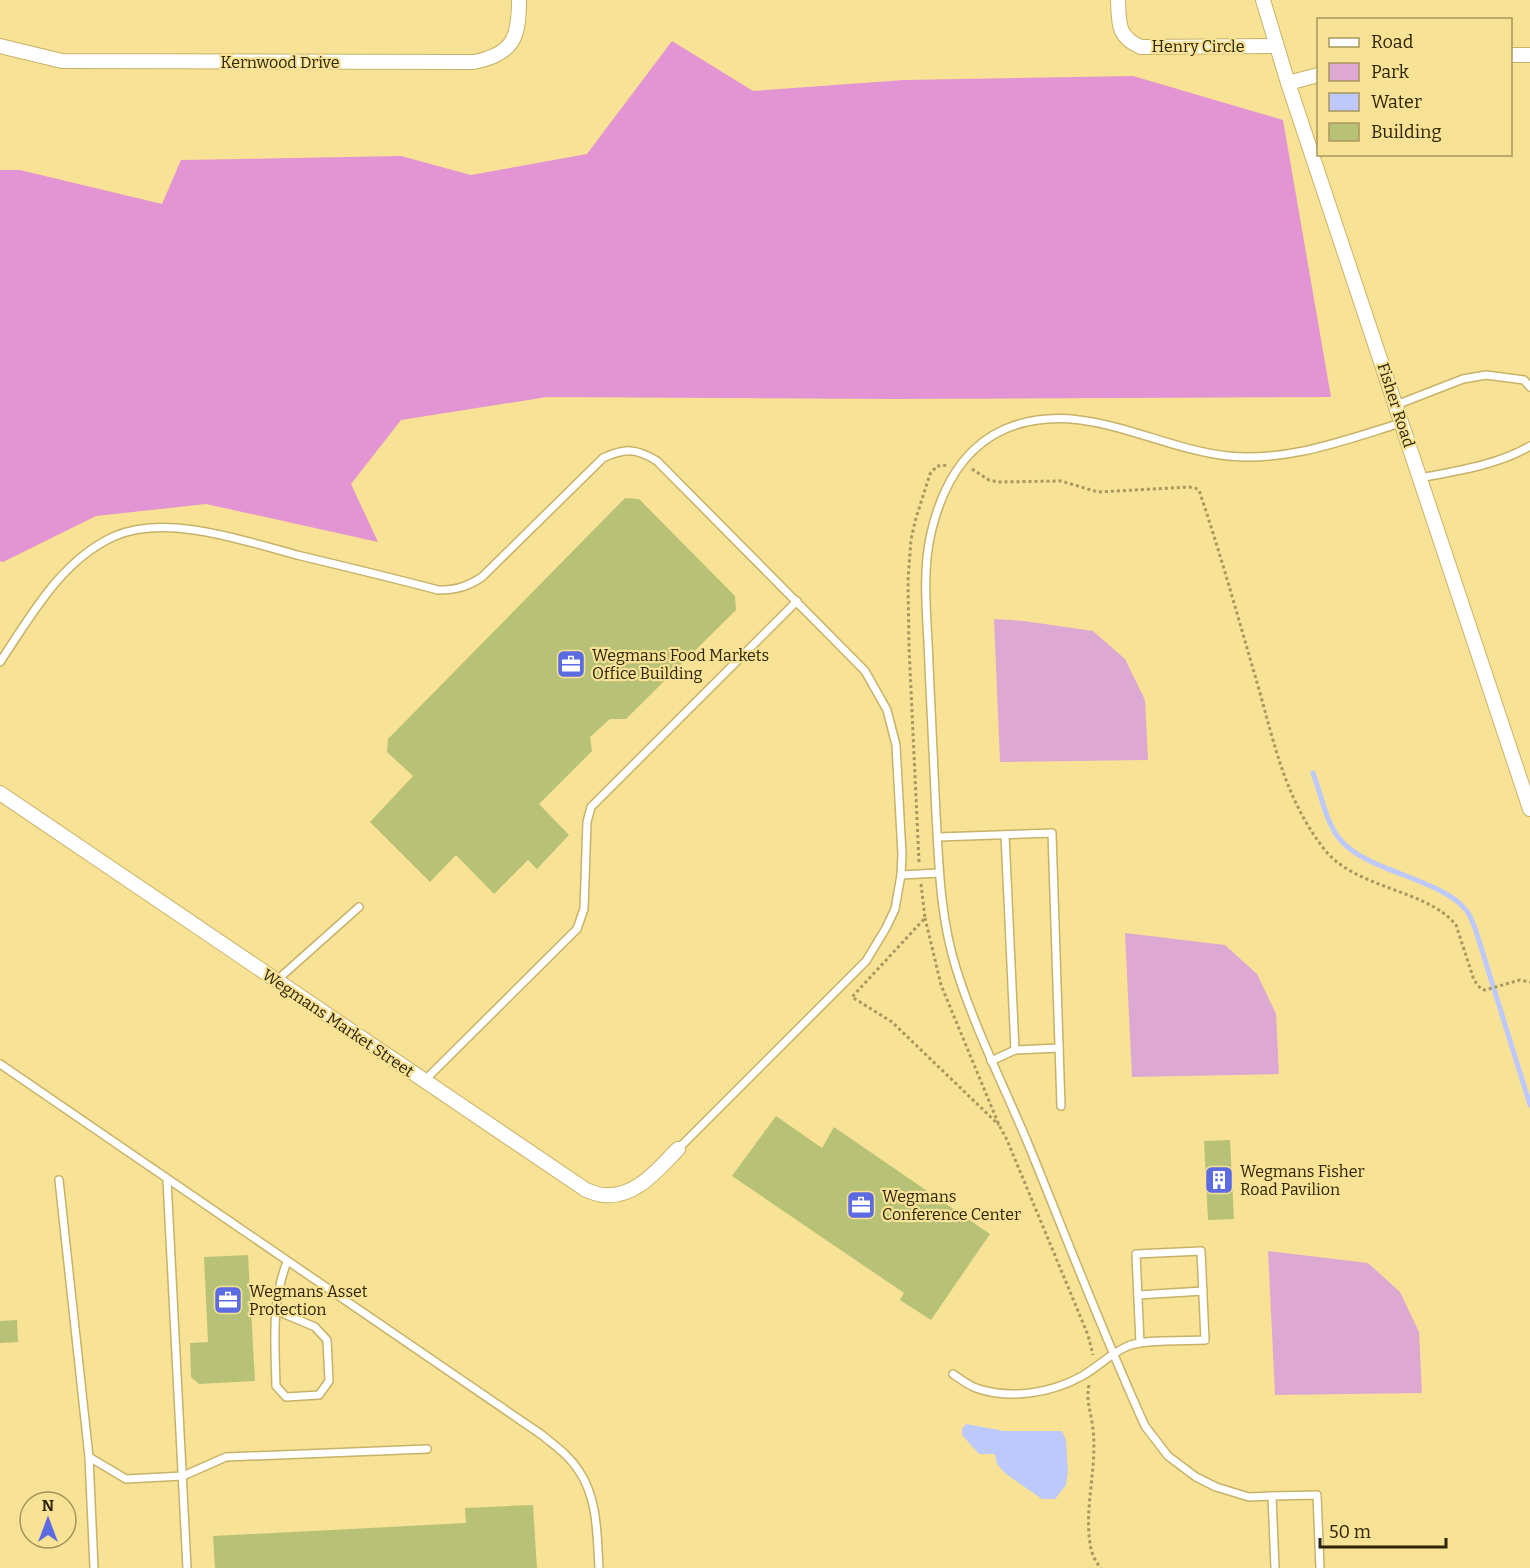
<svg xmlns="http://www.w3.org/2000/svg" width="1530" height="1568" font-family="Bitter,serif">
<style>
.green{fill:#dda9d2}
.forest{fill:#e295d2}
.water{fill:#bdc9fc}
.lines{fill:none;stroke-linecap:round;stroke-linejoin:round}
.stream{stroke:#bdc9fc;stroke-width:5}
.building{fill:#b8c277}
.lane-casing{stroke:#c7b267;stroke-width:10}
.street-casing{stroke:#c7b267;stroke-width:16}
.path{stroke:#a8985d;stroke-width:3;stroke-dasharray:3 3;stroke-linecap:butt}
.lane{stroke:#fff;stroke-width:7}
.street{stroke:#fff;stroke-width:14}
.labels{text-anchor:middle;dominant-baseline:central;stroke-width:4.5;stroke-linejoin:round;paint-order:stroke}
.street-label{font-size:16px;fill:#2c2404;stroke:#f8e296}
.poi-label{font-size:16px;fill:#2c2404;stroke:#f8e296;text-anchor:start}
</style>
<rect width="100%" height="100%" fill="#f8e296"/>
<g class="green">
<path d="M994 619 1024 621 1093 631 1125 659 1145 700 1148 760 1000 762Z"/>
<path d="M1125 933 1225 945 1257 974 1276 1014 1279 1074 1132 1077Z"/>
<path d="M1268 1251 1368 1263 1400 1292 1419 1332 1422 1393 1275 1395Z"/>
</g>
<path class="forest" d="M672 41 753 91 904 80 1133 76 1283 120 1331 397 892 399 547 397 401 420 351 484 378 542 206 504 96 516 3 562 0 561V170H20L162 204 181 160 401 156 471 175 587 154Z"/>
<path class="water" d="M966 1424 1004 1431H1062L1066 1440 1068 1472 1066 1485 1055 1499H1042L1006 1474 997 1464 995 1454H979L962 1435V1429Z"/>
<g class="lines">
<path class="stream" d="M1313 773C1321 794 1325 819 1338 837 1364 872 1439 877 1466 910 1471 916 1473 924 1476 931L1530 1105"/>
</g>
<g class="building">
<path d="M625 498 639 499 735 596 736 610 626 719H610L590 737 592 751 539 804 569 835 537 869 528 860 494 894 456 855 430 882 370 822 413 776 387 752 388 739Z"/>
<path d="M776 1116 822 1148 834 1127 990 1234 931 1320 900 1300 904 1293 732 1176Z"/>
<path d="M1230 1140 1234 1219 1208 1220 1204 1141Z"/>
<path d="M248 1255 255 1381 199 1384 191 1377 190 1343 208 1342 204 1257Z"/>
<path d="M17 1320 18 1342 0 1343V1321Z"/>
<path d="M533 1505 537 1568H215L213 1536 466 1523 465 1508Z"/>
</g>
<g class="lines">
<g class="lane-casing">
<g id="lane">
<path d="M1396 405 1463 379 1486 375 1524 380 1530 387"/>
<path d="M1420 478C1456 471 1498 465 1530 446"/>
<path d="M0 662C31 616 61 560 115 536 168 513 247 542 301 556 347 567 393 578 438 590 456 590 467 587 482 577L603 458C625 448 636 448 657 461L865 671 887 710 896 745 902 854 901 875 895 909 886 928 866 961 678 1149"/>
<path d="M1005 835 1015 1050 1059 1048"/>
<path d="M938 837 1052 833 1061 1106"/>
<path d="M901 875 939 873"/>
<path d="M276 981 359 907"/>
<path d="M991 1061 1015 1050"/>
<path d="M0 1064 542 1435C555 1446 570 1456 579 1471 598 1499 597 1536 599 1568"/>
<path d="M424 1081 577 929 584 909 587 822 591 807 797 601"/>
<path d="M59 1180 89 1457 126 1479 183 1476 226 1457 427 1449"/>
<path d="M167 1180 187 1568"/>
<path d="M1138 1295 1203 1291"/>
<path d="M275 1310 315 1327 327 1340 329 1381 319 1395 286 1397 276 1386C275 1344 271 1302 287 1262"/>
<path d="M953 1374C960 1379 968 1385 976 1388 1010 1400 1052 1393 1082 1376 1098 1367 1111 1353 1128 1346 1143 1339 1187 1341 1205 1340L1201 1251 1136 1254 1140 1343"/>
<path d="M89 1457 94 1568"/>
<path d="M1272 1496 1249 1497 1216 1487 1196 1477 1168 1456 1145 1426C1103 1334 1067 1239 1029 1146 1004 1086 975 1029 956 968 940 917 939 866 936 814 934 765 931 716 929 666 928 623 921 576 931 533 941 490 962 448 1005 429 1081 397 1153 448 1228 456 1288 462 1345 440 1401 423"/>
<path d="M1275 1568 1272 1496 1317 1495 1320 1568"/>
</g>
</g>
<g class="street-casing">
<g id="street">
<path d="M1118 0C1119 23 1117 37 1141 47L1276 46"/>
<path d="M1263 0 1288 83 1530 809"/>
<path d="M0 46 62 61 474 62C514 54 519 37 519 0"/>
<path d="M1510 55H1530"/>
<path d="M1288 83 1318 75"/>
<path d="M0 793 586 1190C592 1192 598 1195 604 1195 636 1198 658 1169 678 1149"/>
</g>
</g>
<g class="path">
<path d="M972 469 989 480 998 482 1061 481 1098 492 1189 487 1195 488 1199 490C1221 555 1239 621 1258 686 1275 746 1285 798 1324 849 1355 889 1427 889 1456 925L1474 980 1481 989 1485 990 1520 980 1530 982"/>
<path d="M919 862 909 647 908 581 911 539 916 518 930 474 937 466 948 465"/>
<path d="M921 884 925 918 852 997 892 1022 999 1125"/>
<path d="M925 918 941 985 999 1125 1007 1140 1088 1335 1093 1355"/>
<path d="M1089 1385C1086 1399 1090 1409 1092 1422 1099 1464 1084 1503 1090 1543 1091 1553 1095 1561 1101 1568"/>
</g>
<use href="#lane" class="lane"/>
<use href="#street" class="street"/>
</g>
<defs>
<g id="office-square" transform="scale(1.5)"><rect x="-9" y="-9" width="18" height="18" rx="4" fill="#5d6be2" stroke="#f8e296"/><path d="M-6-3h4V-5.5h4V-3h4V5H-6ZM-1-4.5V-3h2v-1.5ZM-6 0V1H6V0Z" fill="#fff"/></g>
<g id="building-square" transform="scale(1.5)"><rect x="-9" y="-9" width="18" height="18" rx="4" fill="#5d6be2" stroke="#f8e296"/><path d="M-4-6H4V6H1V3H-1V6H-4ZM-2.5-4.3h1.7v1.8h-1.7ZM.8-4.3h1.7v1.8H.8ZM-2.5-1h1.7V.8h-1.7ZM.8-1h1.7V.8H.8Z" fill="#fff"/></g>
</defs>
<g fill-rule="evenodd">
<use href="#office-square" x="571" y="664"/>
<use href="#building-square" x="1219" y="1180"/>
<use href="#office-square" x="861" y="1205"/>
<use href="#office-square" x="228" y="1300"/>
</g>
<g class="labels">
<g class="street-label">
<text x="1198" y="46">Henry Circle</text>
<text x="280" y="62">Kernwood Drive</text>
<text transform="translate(1396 405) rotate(72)">Fisher Road</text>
<text transform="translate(338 1023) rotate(34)">Wegmans Market Street</text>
</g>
<g class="poi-label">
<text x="592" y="655">Wegmans Food Markets<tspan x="592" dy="18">Office Building</tspan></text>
<text x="1240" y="1171">Wegmans Fisher<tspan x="1240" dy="18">Road Pavilion</tspan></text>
<text x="882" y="1196">Wegmans<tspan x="882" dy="18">Conference Center</tspan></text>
<text x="249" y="1291">Wegmans Asset<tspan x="249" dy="18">Protection</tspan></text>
</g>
</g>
<rect x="1317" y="18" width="195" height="138" fill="#f8e296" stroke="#a6965c" stroke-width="1.5"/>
<rect x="1329" y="38" width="30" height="9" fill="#ffffff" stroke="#a6965c" stroke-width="1.5"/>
<text x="1371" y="48" font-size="18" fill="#2c2404">Road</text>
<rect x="1329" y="63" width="30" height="18" fill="#dda9d2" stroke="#a6965c" stroke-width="1.5"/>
<text x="1371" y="78" font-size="18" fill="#2c2404">Park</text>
<rect x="1329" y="93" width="30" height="18" fill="#bdc9fc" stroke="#a6965c" stroke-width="1.5"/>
<text x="1371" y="108" font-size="18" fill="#2c2404">Water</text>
<rect x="1329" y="123" width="30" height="18" fill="#b8c277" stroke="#a6965c" stroke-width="1.5"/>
<text x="1371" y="138" font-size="18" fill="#2c2404">Building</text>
<g transform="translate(48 1520)"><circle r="28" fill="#f8e296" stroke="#a6965c" stroke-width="1.5"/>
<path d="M0-4.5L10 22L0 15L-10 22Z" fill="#5d6be2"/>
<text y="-9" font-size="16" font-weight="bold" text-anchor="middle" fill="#2c2404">N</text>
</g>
<path d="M1320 1538v9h126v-9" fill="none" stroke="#2c2404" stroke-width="3"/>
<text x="1329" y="1538" font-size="18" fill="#2c2404" stroke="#f8e296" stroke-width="4.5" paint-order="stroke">50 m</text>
</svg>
